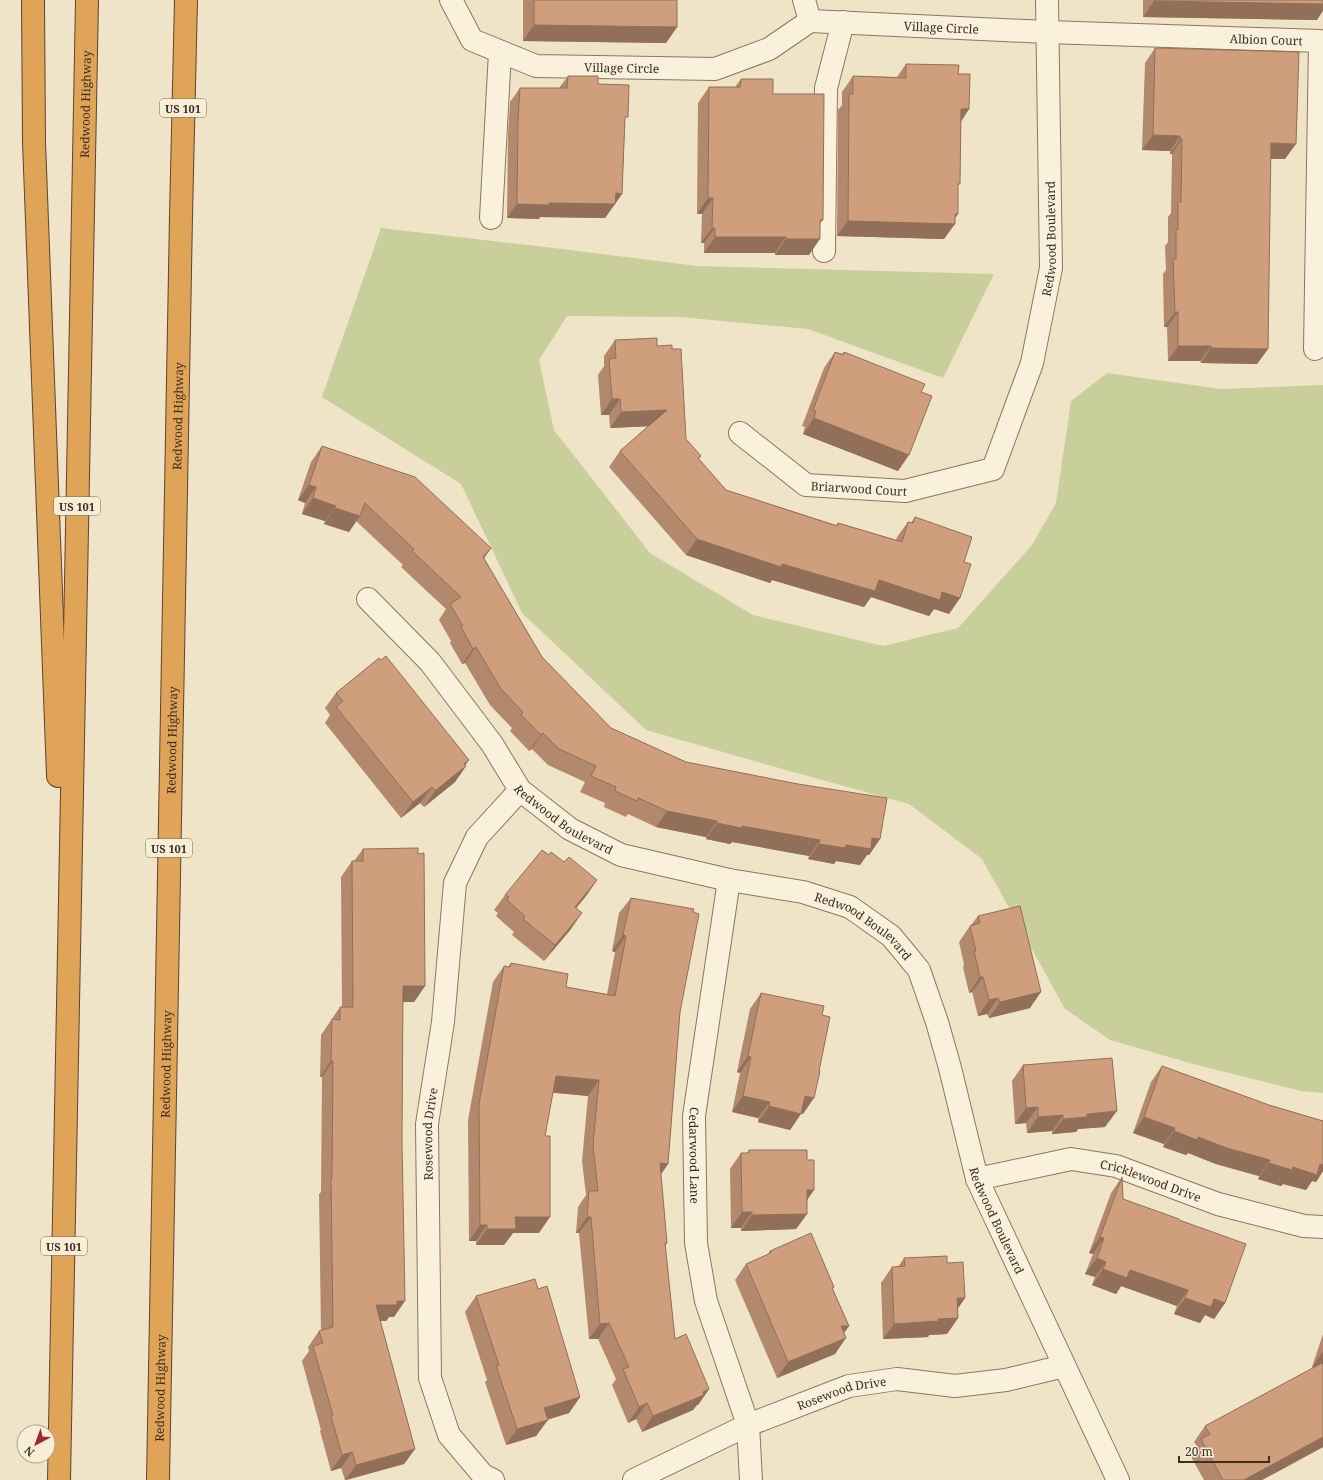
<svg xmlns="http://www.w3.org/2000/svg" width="1323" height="1480" font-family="'Noto Serif',serif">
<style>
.green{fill:#c9cf9b}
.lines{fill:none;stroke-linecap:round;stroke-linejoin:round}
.minor-casing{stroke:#8d765c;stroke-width:24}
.highway-casing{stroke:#5b4430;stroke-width:24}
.minor{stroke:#faf1dc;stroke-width:22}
.highway{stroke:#e0a458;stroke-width:22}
.wall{fill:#b2896c}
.shaded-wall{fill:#916f58}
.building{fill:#cf9f7d;stroke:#916f58}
.labels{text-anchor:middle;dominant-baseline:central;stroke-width:4;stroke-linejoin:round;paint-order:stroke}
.shield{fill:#f7eed8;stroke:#756857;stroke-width:1}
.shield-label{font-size:11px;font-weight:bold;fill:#3d2e20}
.street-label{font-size:12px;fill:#3d2e20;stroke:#f7eed8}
</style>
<rect width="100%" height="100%" fill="#f0e4c8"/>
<path class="green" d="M381 228 554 248 697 266 994 274 943 378 808 329 680 317 567 316 539 360 554 430 650 553 753 615 883 646 958 628 1032 545 1056 503 1071 401 1107 373 1221 389 1323 385V1093L1301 1091 1193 1064 1110 1040 1065 1009 982 859 909 804 786 770 646 730 522 613 461 484 322 397Z"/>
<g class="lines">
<g class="minor-casing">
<g id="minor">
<path id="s1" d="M451 0 472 40 536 66 715 69 769 49 810 21 1047 32 1320 41 1315 349"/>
<path d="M804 0 810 21"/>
<path d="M491 218 500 52"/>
<path d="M824 251 826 88 843 22"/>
<path id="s2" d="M740 433 806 485 905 491 993 469 1032 363 1051 268 1047 0"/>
<path id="s3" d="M368 599 430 662 492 744 520 790 570 829 621 855 729 880 803 892 850 907 891 936 906 954 919 970 937 1022 950 1068 977 1179 1118 1480"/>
<path id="s4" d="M729 880 694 1116 696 1243 706 1301 748 1425 751 1480"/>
<path id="s5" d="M977 1179 1071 1159 1116 1166 1218 1204 1304 1226 1323 1227"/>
<path id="s6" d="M493 1480 483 1475 449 1435 430 1378 427 1124 443 1022 455 883 477 837 520 790"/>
<path id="s7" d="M634 1480 748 1425 849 1386 897 1379 955 1386 1006 1380 1064 1366"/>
</g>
</g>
<g class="highway-casing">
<g id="highway">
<path d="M33 0 34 142 58 776"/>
<path id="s8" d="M59 1480 87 0"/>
<path id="s9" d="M158 1480 181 216 186 0"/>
</g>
</g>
<use href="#minor" class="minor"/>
<use href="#highway" class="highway"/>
</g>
<g class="wall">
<path d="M523 0H677V27L666 43 523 41Z"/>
<path d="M1143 0H1323L1317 20 1143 17Z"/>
<path d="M1155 48 1285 159H1270L1268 349 1257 364 1201 363 1200 361H1168L1167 327H1164L1163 274 1166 270 1165 246 1168 242V217L1171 213 1172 154H1170V151L1142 150 1145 63Z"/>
<path d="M906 64 958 74 969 109 961 122 958 186 955 218 944 239 837 236 838 110 842 105V92L853 76 897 77Z"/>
<path d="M568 76 598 84 625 121 622 194 605 218 540 217 539 219 507 218 508 134 510 102 520 88H559Z"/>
<path d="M741 79 773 94 823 220 820 224 809 255H775V253H704V243H701L702 214H697L698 103 709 87H735Z"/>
<path d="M615 340 657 346 686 439 701 456 699 459 726 490 836 525 838 523 896 540 897 537 908 522 911 523 915 517 964 562 960 598 949 614 934 609 929 616 871 597 864 607 772 580 770 583 686 555 609 467 620 451 648 426 610 428 609 415H601L598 375 604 366V356Z"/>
<path d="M835 352 842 354 844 352 921 392 898 471 803 434 805 427 802 426 824 368Z"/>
<path d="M322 446 491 548 484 558 542 657 611 728 686 762 880 839 869 855H867L860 865 836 861 834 864 808 859 809 856 732 842 730 844 706 839V837L656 827 628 814 626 817 604 807 605 803 580 792 585 782 548 765 532 749 529 751 510 731 512 728 490 705 465 663 462 664 450 643 451 641 439 620 446 609 401 567 403 565 356 521 349 532 324 524 325 521 302 514 305 503 298 500 311 462Z"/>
<path d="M336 693 469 760 465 765 466 766 455 782 424 807 420 803 401 818 325 723 330 715 325 708Z"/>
<path d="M363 849 425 986 414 1002H403L394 1317H389L386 1321H380L415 1449 404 1464 347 1480H345L341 1468 331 1471 320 1431 321 1430 302 1361 309 1351 308 1347 319 1331H321L319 1194 321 1192 322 1077H320L321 1035 340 1007H342L341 877 352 861H354Z"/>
<path d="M549 855 597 880 586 896 576 908 571 929 544 961 512 935 514 932 496 916 498 913 494 910 505 895Z"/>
<path d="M631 898 693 912 680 1012 668 1164 661 1174 667 1243 665 1246 675 1339 709 1389 698 1405H697L693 1410 642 1432 636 1419 628 1423 612 1385 616 1379 598 1339H589L579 1233H576L578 1207 586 1195 582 1161 588 1096 553 1092 545 1136 539 1233H513L504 1245H476V1241H469L468 1120 493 982 504 966 508 967 511 963 566 987 607 994 615 952 612 951 619 913Z"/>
<path d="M978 916 1030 1008 989 1018 987 1014 978 1016 972 992 969 993 963 967 964 964 959 942 970 926 971 925Z"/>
<path d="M761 993 803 1114 801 1113 790 1130 758 1122V1118L732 1112 740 1073 737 1072 750 1009Z"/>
<path d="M1023 1065 1105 1127 1078 1129 1076 1132 1052 1134V1131L1027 1133 1026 1123 1015 1124 1012 1081Z"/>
<path d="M1162 1066 1269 1105 1323 1121V1171L1316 1182 1312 1181 1306 1190 1283 1184 1281 1186 1258 1179 1259 1176 1216 1164 1188 1153 1186 1155 1163 1147 1164 1144 1133 1133 1151 1082Z"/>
<path d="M749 1150 807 1201V1214L796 1229 741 1231V1228H731L730 1169 741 1153H747Z"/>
<path d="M1122 1177 1123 1199 1179 1220 1225 1303 1214 1319 1205 1315 1200 1323 1174 1314 1177 1306 1121 1286 1116 1294 1092 1285 1095 1277 1085 1274 1093 1254 1089 1253 1111 1193Z"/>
<path d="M770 1251 834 1287 833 1289 849 1326 844 1333 835 1354 777 1378 735 1280 746 1264 767 1255Z"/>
<path d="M904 1258 947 1263 965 1298 958 1308V1318L947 1334 929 1335 928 1337 883 1339 881 1283 892 1267H898Z"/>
<path d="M538 1289 580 1397 569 1413 547 1420 536 1436 506 1445 485 1382 487 1380 465 1312 476 1296Z"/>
<path d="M1323 1334V1447L1262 1480H1204L1190 1455 1197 1446 1194 1442 1205 1426 1313 1368 1312 1367Z"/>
</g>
<g class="shaded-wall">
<path d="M1154 1 1323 4V11L1317 20 1143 17Z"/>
<path d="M534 25 677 27 666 43 523 41Z"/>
<path d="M961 109H969L958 125Z"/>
<path d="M1153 135 1180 136 1170 151 1142 150Z"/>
<path d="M1180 139H1182L1172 154H1170Z"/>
<path d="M1271 143 1296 144 1285 159 1260 158Z"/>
<path d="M616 193 622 194 605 218 540 217 539 219 507 218 517 204 549 203Z"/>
<path d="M708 198H713L702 214H697Z"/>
<path d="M958 214 951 224H955L944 239 837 236 848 221Z"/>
<path d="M712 228H715L704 243H701Z"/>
<path d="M715 237H786L775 253H704Z"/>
<path d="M786 239H820L809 255H775Z"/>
<path d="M1175 312H1178L1167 327H1164Z"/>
<path d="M1178 346H1211L1200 361H1168Z"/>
<path d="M1211 348 1268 349 1257 364 1201 363Z"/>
<path d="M612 399H620L609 415H601Z"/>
<path d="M667 410 656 426 610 428 621 412Z"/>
<path d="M814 418 909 455 898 471 803 434Z"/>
<path d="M309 485 316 487 305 503 298 500Z"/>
<path d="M313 498 336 506 325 521 302 514Z"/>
<path d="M335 508 360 516 349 532 324 524Z"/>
<path d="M697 539 879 580 942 592 960 598 949 614 934 609 929 616 871 597 864 607 772 580 770 583 686 555Z"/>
<path d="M491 548 480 564 483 557Z"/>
<path d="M476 647 465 663 462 664 473 649Z"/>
<path d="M543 733 532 749 529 751 541 735Z"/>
<path d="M469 760 462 770 466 766 455 782 424 807 435 791Z"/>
<path d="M432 787 420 803 401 818 413 802Z"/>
<path d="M667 811 717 821 706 837 656 827Z"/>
<path d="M717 823 742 826 820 840 809 856 732 842 730 844 706 839Z"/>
<path d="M872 838 880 839 869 855H867L860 865 836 861 834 864 808 859 819 844 846 845Z"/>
<path d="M597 880 586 896 564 923 575 907Z"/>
<path d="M582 913 571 929 544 961 555 945Z"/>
<path d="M623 935 626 936 615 952 612 951Z"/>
<path d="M980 977H983L972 992 969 993Z"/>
<path d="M403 986H425L414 1002H392Z"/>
<path d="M1041 992 1030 1008 989 1018 1000 1002Z"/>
<path d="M998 998 987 1014 978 1016 989 1000Z"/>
<path d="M748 1056 751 1057 740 1073 737 1072Z"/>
<path d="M331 1061H333L322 1077H320Z"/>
<path d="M556 1076 599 1080 588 1096 544 1092Z"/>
<path d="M743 1096 770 1102 758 1118 732 1112Z"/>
<path d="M805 1096 814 1098 803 1114 793 1112Z"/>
<path d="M769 1106 801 1114 790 1130 758 1122Z"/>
<path d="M1038 1107 1026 1123 1015 1124 1026 1108Z"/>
<path d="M1117 1111 1105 1127 1078 1129 1076 1132 1052 1134 1063 1119 1087 1114Z"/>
<path d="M1063 1115 1052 1131 1027 1133 1038 1117Z"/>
<path d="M1144 1117 1175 1128 1164 1144 1133 1133Z"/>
<path d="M1174 1131 1198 1137 1270 1160 1259 1176 1216 1164 1188 1153 1186 1155 1163 1147Z"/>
<path d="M660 1163 668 1164 657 1180Z"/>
<path d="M1269 1163 1293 1167 1320 1164 1323 1165V1171L1316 1182 1312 1181 1306 1190 1283 1184 1281 1186 1258 1179Z"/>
<path d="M807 1190H814L803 1206Z"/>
<path d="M742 1212H752L741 1228H731Z"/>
<path d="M807 1214 796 1229 741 1231 752 1215Z"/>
<path d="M515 1217H550L539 1233H513L504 1245H476L487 1229Z"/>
<path d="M587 1217H591L579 1233H576Z"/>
<path d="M480 1225H487L476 1241H469Z"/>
<path d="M1100 1237 1104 1238 1093 1254 1089 1253Z"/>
<path d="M1097 1258 1106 1262 1095 1277 1085 1274Z"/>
<path d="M1103 1269 1130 1270 1188 1290 1177 1306 1121 1286 1116 1294 1092 1285Z"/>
<path d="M957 1298H965L954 1314Z"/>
<path d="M1185 1298 1214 1299 1225 1303 1214 1319 1205 1315 1200 1323 1174 1314Z"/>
<path d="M397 1301H405L394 1317H389L386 1321H365L376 1305Z"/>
<path d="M958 1318 947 1334 929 1335 928 1337 883 1339 894 1324 938 1319Z"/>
<path d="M609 1323 598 1339H589L600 1324Z"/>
<path d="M841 1326H849L838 1341 846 1338 835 1354 777 1378 788 1362Z"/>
<path d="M1323 1351V1371L1312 1367Z"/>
<path d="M709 1389 698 1405H697L693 1410 642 1432 653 1416Z"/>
<path d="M580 1397 569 1413 533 1424 544 1408Z"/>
<path d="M647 1403 636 1419 628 1423 639 1407Z"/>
<path d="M548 1420 536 1436 506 1445 517 1429Z"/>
<path d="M1323 1437V1447L1262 1480H1244Z"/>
<path d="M415 1449 404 1464 345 1480 356 1465Z"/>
<path d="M352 1452 341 1468 331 1471 342 1455Z"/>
</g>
<g class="building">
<path d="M534 0H677V27L534 25Z"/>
<path d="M1154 0H1323V4L1154 1Z"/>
<path d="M1155 48 1299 52 1296 144 1271 143 1268 349 1211 348V346H1178V312H1175L1173 259H1176V230H1178V202H1181L1182 139H1180V136L1153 135Z"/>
<path d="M906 64 959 65 958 74H970L969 109H961L960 184H958V214H955V224L848 221 849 94H853V76L906 78Z"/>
<path d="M568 76H598V84L629 85 628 117H625L622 194 616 193 615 204 549 203V205L517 204 518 120 520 88H567Z"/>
<path d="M741 79H773V94H824L823 220H820V239H786V237H715V228H712L713 198H708L709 87H740Z"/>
<path d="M657 338V346L672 345V349H681L686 439 701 456 698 458 726 490 837 526 838 523 902 542 908 522 913 523 915 517 972 537 964 562 971 564 960 598 942 592 940 600 879 580 875 591 782 564 781 567 697 539 620 451 667 410 621 412 620 399H612L609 359 616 358 615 340Z"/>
<path d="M835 352 843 355 844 352 925 384 921 392 932 396 909 455 814 418 816 411 813 410Z"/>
<path d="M322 446 415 477 491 548 483 557 542 657 611 728 686 762 798 784 887 798 880 839 872 838 871 849 846 845 845 848 819 844 820 840 742 826 741 828 717 823V821L667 811 638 798 637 801 615 791 616 787 591 776 596 766 559 749 543 733 541 735 521 715 523 712 501 689 476 647 473 649 461 627 463 626 450 604 461 597 412 551 414 549 365 503 360 516 335 508 336 506 313 498 316 487 309 485Z"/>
<path d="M386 656 469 760 464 764 466 766 435 791 432 787 413 802 336 707 343 701 336 693 379 658 381 660Z"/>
<path d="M418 848V854L424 853 425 986H403L402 1142 405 1301H397V1305H376L415 1449 356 1465 352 1452 342 1455 331 1416 333 1415 313 1346 323 1343 319 1331 333 1327 331 1178H332L333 1061H331L332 1019 340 1020V1007H353L352 861H363V849Z"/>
<path d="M542 850 549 855 551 852 564 862 569 857 597 880 575 907 582 913 555 945 523 919 525 916 507 900 509 897 505 895Z"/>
<path d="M631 898 694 909 693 912 699 914 680 1012 668 1164 660 1163 667 1243H665L675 1339 686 1334 709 1389 703 1392 704 1395 653 1416 647 1403 639 1407 623 1369 629 1367 609 1323 600 1324 591 1217H587L589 1191H598L593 1145 599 1080 556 1076 545 1136H550V1217H515L516 1229H487V1225H480L479 1104 504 966 510 967 511 963 568 974 566 987 615 996 626 936 623 935Z"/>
<path d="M1020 906 1041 992 1000 1002 998 998 989 1000 983 977H980L974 951H976L970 926 980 923 978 916Z"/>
<path d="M761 993 824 1006 822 1015 830 1017 819 1071H820L814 1098 805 1096 801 1114 769 1106 770 1102 743 1096 751 1057 748 1056Z"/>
<path d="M1112 1058 1117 1111 1087 1114V1117L1063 1119V1115L1038 1117V1107L1026 1108 1023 1065Z"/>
<path d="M1162 1066 1269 1105 1323 1121V1165L1320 1164 1317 1175 1293 1167 1292 1170 1269 1163 1270 1160 1227 1148 1198 1137 1197 1140 1174 1131 1175 1128 1144 1117Z"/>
<path d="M749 1150H807V1160H814V1190H807V1214L752 1215V1212H742L741 1153H749Z"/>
<path d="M1122 1177 1123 1199 1179 1219V1220L1246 1244 1225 1303 1214 1299 1211 1307 1185 1298 1188 1290 1130 1270 1127 1278 1103 1269 1106 1262 1097 1258 1104 1238 1100 1237Z"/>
<path d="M811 1233 834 1287 832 1288 849 1326H841L846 1338 788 1362 746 1264 771 1253 770 1251Z"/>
<path d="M947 1256V1263L963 1262 965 1298H957L958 1318 938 1319 939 1321 894 1324 892 1267 905 1266 904 1258Z"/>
<path d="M535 1279 538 1289 547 1286 580 1397 544 1408 548 1420 517 1429 496 1366 499 1365 476 1296Z"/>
<path d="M1322 1363 1323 1365V1437L1244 1480H1223L1201 1439 1210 1434 1205 1426Z"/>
</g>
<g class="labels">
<g class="shield">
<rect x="160" y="99" width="46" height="18" rx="3"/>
<rect x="54" y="497" width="46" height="18" rx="3"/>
<rect x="146" y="839" width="46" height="18" rx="3"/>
<rect x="41" y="1237" width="46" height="18" rx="3"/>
</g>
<g class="shield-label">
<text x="183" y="108">US 101</text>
<text x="77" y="506">US 101</text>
<text x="169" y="848">US 101</text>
<text x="64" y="1246">US 101</text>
</g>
<g class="street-label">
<text stroke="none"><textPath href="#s1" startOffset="532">Village Circle</textPath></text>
<text stroke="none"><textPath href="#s1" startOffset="857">Albion Court</textPath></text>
<text stroke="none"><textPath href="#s1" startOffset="200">Village Circle</textPath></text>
<text stroke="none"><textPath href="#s8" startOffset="1376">Redwood Highway</textPath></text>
<text stroke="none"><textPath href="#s2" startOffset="513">Redwood Boulevard</textPath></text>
<text stroke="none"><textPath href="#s9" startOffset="1064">Redwood Highway</textPath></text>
<text stroke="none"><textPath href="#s2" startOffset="137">Briarwood Court</textPath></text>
<text stroke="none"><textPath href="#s9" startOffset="740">Redwood Highway</textPath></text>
<text stroke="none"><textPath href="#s3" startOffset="298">Redwood Boulevard</textPath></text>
<text stroke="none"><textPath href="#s3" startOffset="622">Redwood Boulevard</textPath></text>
<text stroke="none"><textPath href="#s9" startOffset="416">Redwood Highway</textPath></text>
<text stroke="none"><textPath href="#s6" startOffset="368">Rosewood Drive</textPath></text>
<text stroke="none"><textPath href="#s4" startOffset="278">Cedarwood Lane</textPath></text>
<text stroke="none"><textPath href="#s5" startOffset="179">Cricklewood Drive</textPath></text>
<text stroke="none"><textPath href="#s3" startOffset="958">Redwood Boulevard</textPath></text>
<text stroke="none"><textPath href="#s9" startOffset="92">Redwood Highway</textPath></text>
<text stroke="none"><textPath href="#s7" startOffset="226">Rosewood Drive</textPath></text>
</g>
</g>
<g transform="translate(36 1444) rotate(221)"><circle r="19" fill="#f7eed8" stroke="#ada18e"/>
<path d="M0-3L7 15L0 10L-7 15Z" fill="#9e2a2b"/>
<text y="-6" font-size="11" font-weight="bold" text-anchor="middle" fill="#3d2e20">N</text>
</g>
<path d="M1179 1456v6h90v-6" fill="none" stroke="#3d2e20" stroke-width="2"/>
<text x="1185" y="1456" font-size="12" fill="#3d2e20" stroke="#f7eed8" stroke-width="3" paint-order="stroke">20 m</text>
</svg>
